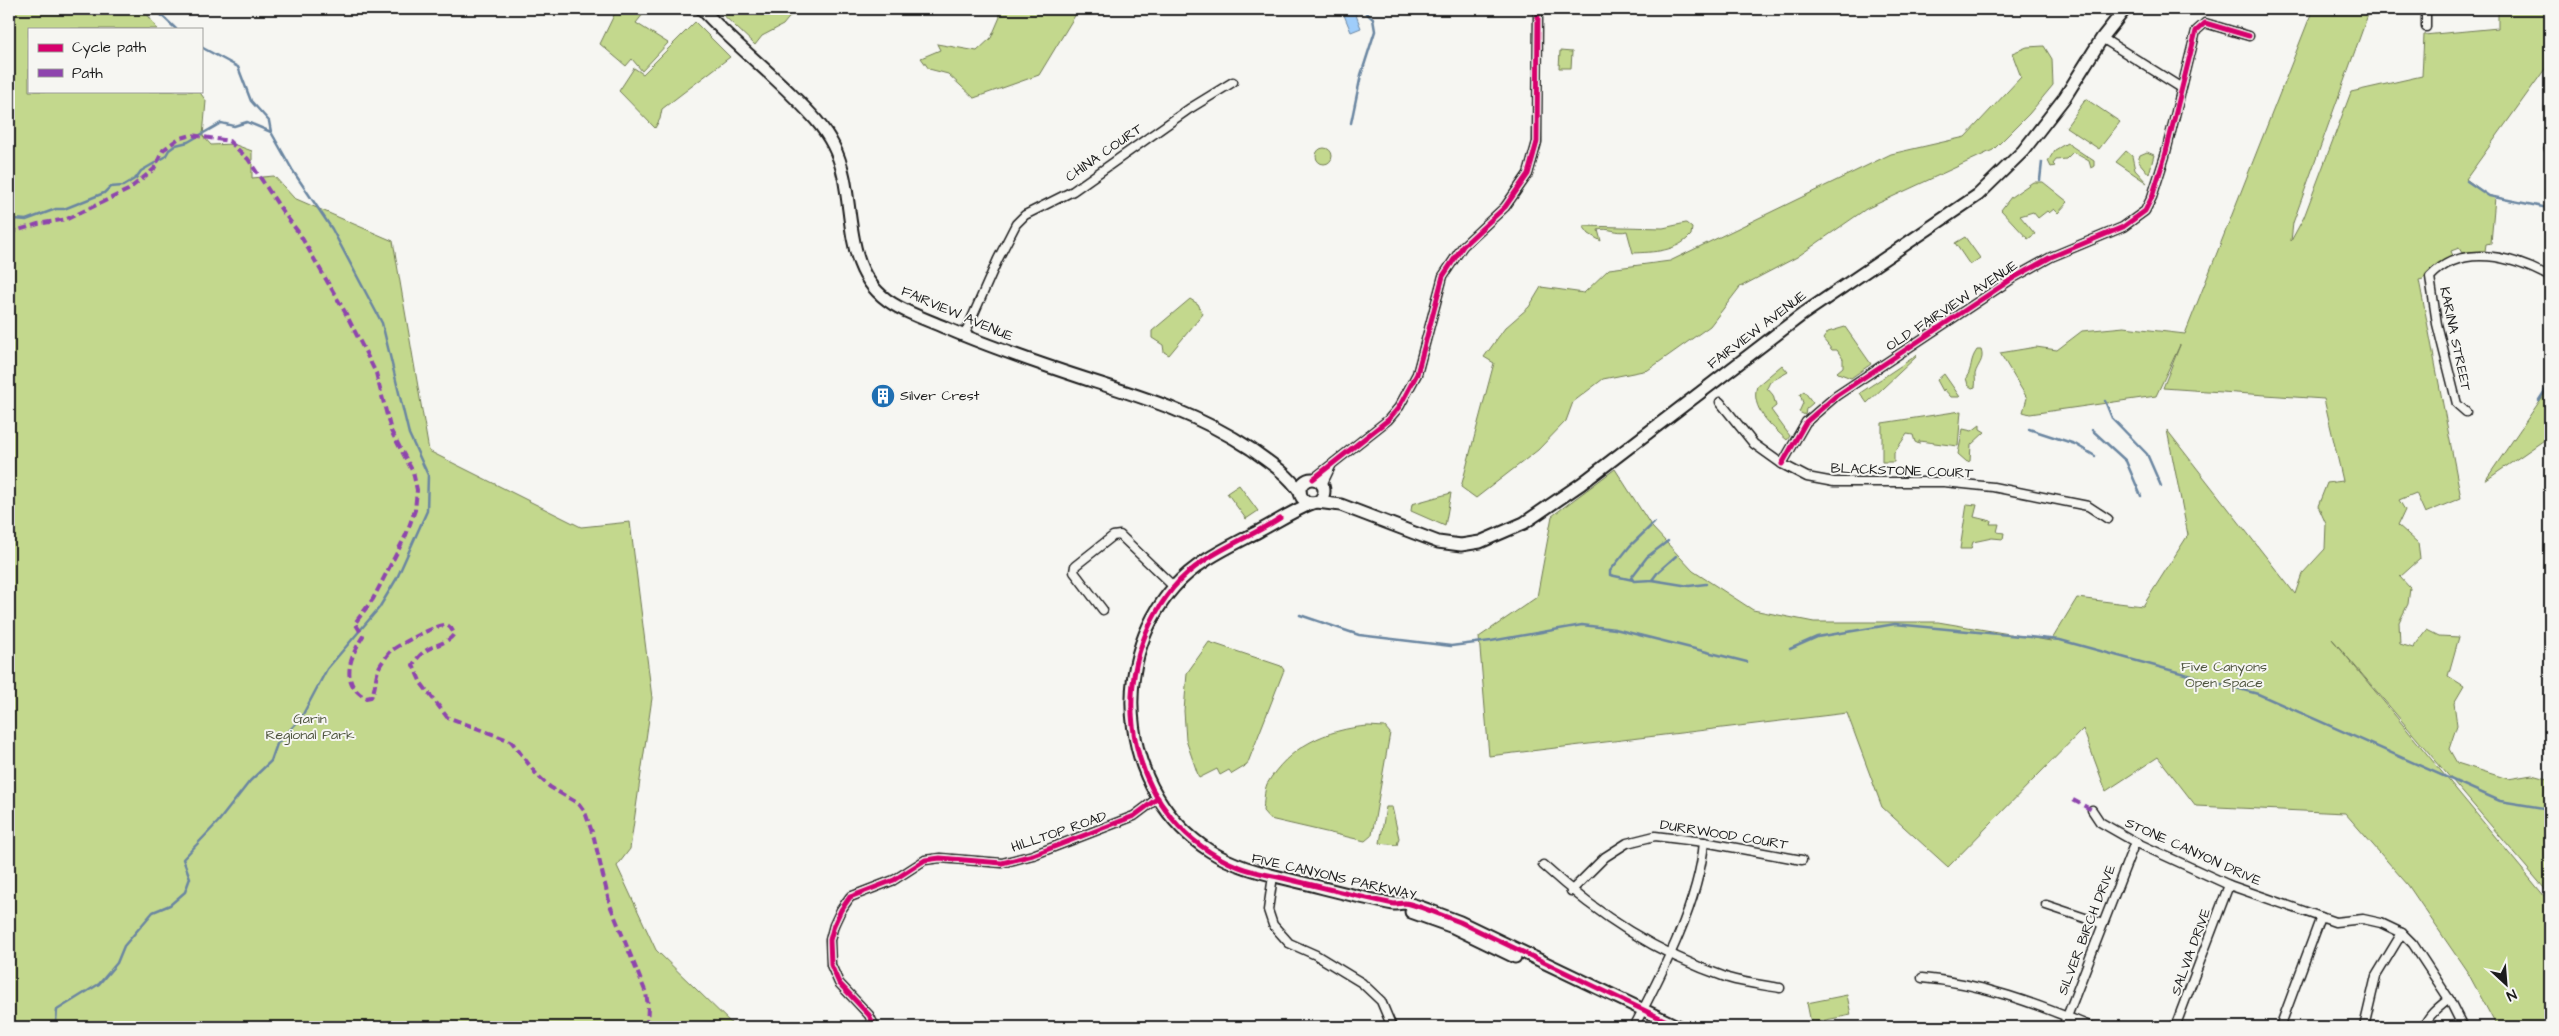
<svg xmlns="http://www.w3.org/2000/svg" width="2559" height="1036" font-family="'Architects Daughter',sans-serif">
<style>
.green{fill:#c3d88d;stroke:#707a54}
.water{fill:#9fcdfa;stroke:#6b86a1}
.lines{fill:none;stroke-linecap:round;stroke-linejoin:round}
.stream{stroke:#6b86a1;stroke-width:2.5}
.minor-casing{stroke:#1c1c1c;stroke-width:11}
.secondary-casing{stroke:#1c1c1c;stroke-width:15}
.minor{stroke:#f6f6f2;stroke-width:8}
.secondary{stroke:#f6f6f2;stroke-width:11}
.quiet{stroke:#8e44ad;stroke-width:4;stroke-dasharray:8 4;stroke-linecap:butt}
.cycleway-casing{stroke:#f6f6f2;stroke-width:8}
.cycleway{stroke:#d6006c;stroke-width:5}
.labels{text-anchor:middle;dominant-baseline:central;stroke-width:4;stroke-linejoin:round;paint-order:stroke}
.street-label{font-size:14px;fill:#1c1c1c;stroke:#f6f6f2}
.poi-label{font-size:14px;fill:#1c1c1c;stroke:#f6f6f2;text-anchor:start}
.park-label{font-size:14px;fill:#4e543e;stroke:#f6f6f2}
</style>
<rect width="100%" height="100%" fill="#f6f6f2"/>
<filter id="ink" filterUnits="userSpaceOnUse"><feTurbulence type="fractalNoise" baseFrequency=".02" numOctaves="2"/><feDisplacementMap in="SourceGraphic" scale="10" xChannelSelector="R" yChannelSelector="G"/><feConvolveMatrix kernelMatrix="1 2 1 2 8 2 1 2 1" color-interpolation-filters="sRGB"/></filter>
<g filter="url(#ink)">
<g class="green">
<path d="M9 9H144L157 29H29V91H199L206 101 203 136 211 145 233 144 252 151V178L274 176 294 198 393 241 429 451 581 527 630 522 652 698 630 849 617 866 656 950 735 1027H9Z"/>
<path d="M617 9H647L636 23 668 43 642 71 632 59 626 66 600 44Z"/>
<path d="M717 9H796L783 25 762 36 755 45Z"/>
<path d="M997 9H1079L1039 75 974 98 948 74 929 69 921 58 940 50 937 44 977 51 991 38 1000 17Z"/>
<path d="M2313 9H2370L2293 223 2291 241 2304 217 2351 92 2422 76 2424 35 2498 28V9H2550V62L2466 179 2489 196 2495 197 2491 243 2486 244 2485 251 2462 253 2459 248 2451 251 2453 256 2433 267 2423 279 2419 280 2461 498 2425 513 2416 493 2399 500 2405 510 2398 525 2418 543 2420 559 2400 577 2410 588 2408 604 2399 622 2400 644 2413 648 2427 630 2439 636 2459 637 2448 676 2464 686 2454 703 2457 725 2449 749 2457 763 2508 779 2532 775 2550 780V895L2332 639 2550 903V1027H2497L2468 973 2408 885 2345 813 2196 806 2158 757 2106 791 2083 729 1948 867 1882 807 1847 713 1489 756 1479 637 1537 597 1552 516 1615 469 1652 527 1693 571 1753 610 1814 622H1938L2051 641 2077 598 2143 606 2188 535 2167 430 2295 594 2302 574 2325 549 2326 524 2318 506 2327 483 2343 481 2324 399 2163 388 2180 345 2156 396 2030 414 2023 412 2027 398 2000 353 2036 347 2057 350 2082 331 2124 327 2185 334Z"/>
<path d="M695 22 730 57 662 109 660 119 655 128 619 91 634 68 643 74Z"/>
<path d="M2044 46 2052 59 2053 85 2029 114 1993 150 1866 209 1797 257 1740 287 1710 326 1648 370 1603 379 1573 402 1566 421 1538 450 1476 498 1461 487 1494 363 1484 357 1505 328 1529 307 1541 287 1584 293 1609 269 1670 261 1891 154 1965 137 2021 77 2012 53 2027 47Z"/>
<path d="M1560 51 1572 52 1571 68H1559Z"/>
<path d="M2086 99 2120 122 2099 149 2066 127Z"/>
<path d="M2067 143 2094 161V166L2091 168 2089 161 2073 152 2066 159 2056 160 2053 164 2055 166 2051 167 2048 161 2055 150Z"/>
<circle cx="1324" cy="156" r="8"/>
<path d="M2126 151 2132 156 2135 170 2147 183 2116 162Z"/>
<path d="M2147 152 2154 155 2149 174 2138 161 2140 155Z"/>
<path d="M2033 182H2043L2068 202 2058 213 2054 209 2049 213 2047 211 2038 218 2033 212 2020 216 2035 234 2028 239 2001 210 2011 197Z"/>
<path d="M1686 223 1692 228 1691 235C1676 252 1654 252 1633 253L1627 231C1617 234 1609 227 1598 230L1601 241 1589 234 1583 226 1663 228Z"/>
<path d="M1965 237 1980 258 1970 265 1955 243Z"/>
<path d="M1190 299 1198 304 1203 314 1169 355 1164 352 1163 345 1152 338V331Z"/>
<path d="M1845 327 1871 364 1851 378 1838 373 1837 372 1843 367V359L1837 350H1832L1823 339 1828 332Z"/>
<path d="M1977 350H1981C1985 360 1977 365 1975 374 1975 378 1976 383 1975 387L1972 388 1968 385 1966 378C1973 368 1969 361 1977 350Z"/>
<path d="M1917 355 1916 357 1867 403 1860 393Z"/>
<path d="M1782 365 1788 372 1770 382 1767 388 1773 395 1776 406 1771 410 1790 436 1787 440C1771 426 1750 408 1757 386Z"/>
<path d="M1944 374 1960 397H1951L1944 389 1943 391 1937 380Z"/>
<path d="M2550 386V436L2485 481Z"/>
<path d="M1804 391 1813 403 1806 409 1805 415 1799 412 1803 403 1800 394Z"/>
<path d="M1961 411 1958 446 1919 441V444L1915 442 1913 435 1907 434 1894 453V462H1882V423Z"/>
<path d="M1980 425V429L1985 432 1971 445 1970 461 1967 462 1958 454 1963 429 1972 431Z"/>
<path d="M1239 485 1258 511 1246 519 1227 493Z"/>
<path d="M1451 493 1445 526 1411 511 1412 504Z"/>
<path d="M1967 504 1977 505 1974 517 1991 521 1990 524H1999L1997 532 2004 533 2003 539 1992 538 1973 542 1971 549H1960Z"/>
<path d="M1209 642 1281 666 1284 670 1247 765 1232 774 1229 770 1220 775 1217 769 1199 778 1186 740 1184 711 1187 673Z"/>
<path d="M1368 726 1385 727 1390 733 1372 835 1365 841 1270 819 1263 811C1264 803 1264 791 1267 784 1288 747 1327 729 1368 726Z"/>
<path d="M1386 807H1392L1399 838 1397 845 1380 843Z"/>
<path d="M1847 995 1851 1015 1811 1023 1807 1003Z"/>
</g>
<path class="water" d="M1354 10 1361 28 1351 32 1344 15Z"/>
<g class="lines">
<g class="stream">
<path d="M155 9 176 29"/>
<path d="M1351 123 1361 75 1375 31 1373 19 1362 9"/>
<path d="M2040 180 2042 162"/>
<path d="M2467 181 2489 196 2548 208"/>
<path d="M1949 221 1959 215"/>
<path d="M9 222 15 219 26 220 56 209H64L104 193 110 187 123 186 136 178 141 171 165 157 169 150 176 145 188 142 221 123 234 126 247 122 271 132"/>
<path d="M2539 400 2550 383"/>
<path d="M2105 401 2112 418 2147 454 2161 486"/>
<path d="M2029 429 2075 444 2095 456"/>
<path d="M2092 430 2126 461 2141 496"/>
<path d="M1668 541 1647 557 1631 578 1634 581 1652 580 1658 572 1676 556"/>
<path d="M1633 580 1610 575V571L1630 546 1654 523"/>
<path d="M1652 580 1689 586 1706 584"/>
<path d="M1300 615 1359 635 1451 646 1491 641 1582 625 1615 629 1747 662"/>
<path d="M1790 649 1817 637 1895 624 2060 640 2258 694 2500 801 2550 809"/>
<path d="M18 1027 23 1023 32 1027"/>
<path d="M47 1027 56 1022 57 1010 99 984 117 963 124 946 153 912 170 905 185 892 190 878 183 859 218 822 250 781 271 761 277 744 301 718 327 669 379 608 397 578 427 511 428 475 409 434 382 323 332 229 293 171 271 132 269 121 251 101 238 67 201 47"/>
</g>
<g class="minor-casing">
<g id="minor">
<path d="M2426 27V9"/>
<path d="M2102 38 2180 87"/>
<path d="M2549 149 2550 147"/>
<path d="M964 336 998 259 1016 224 1025 215 1073 191 1189 109 1233 82"/>
<path d="M1720 402 1754 444 1782 464 1807 477 1834 482H1944L1993 487 2088 506 2108 519"/>
<path d="M2466 412 2457 404 2437 324 2430 277C2462 242 2514 257 2550 277"/>
<path d="M1782 464 1806 422 1836 396 2015 277 2051 257 2123 227 2145 211 2152 197 2165 156 2196 31 2205 23 2249 36"/>
<path d="M1313 479 1388 420 1399 407 1417 374 1443 276 1463 246 1505 207 1528 174 1537 142 1538 9"/>
<path d="M1322 485 1331 466"/>
<path d="M1103 610 1074 572 1075 566 1113 536 1120 535 1174 587"/>
<path d="M2092 810 2100 822 2135 842 2229 885 2335 922 2363 919 2381 923 2402 933 2413 944 2449 999 2463 1027"/>
<path d="M1543 865C1599 916 1656 953 1728 978 1744 983 1763 985 1780 988"/>
<path d="M1273 876 1268 910 1273 925 1289 943 1316 955 1362 983 1381 1001 1392 1027"/>
<path d="M1571 891 1605 857 1627 843 1655 836 1704 842 1802 860"/>
<path d="M2046 905 2103 924"/>
<path d="M1922 978C1981 983 2037 1004 2092 1027"/>
<path d="M875 1027 869 1015 839 983 831 965 830 940 834 925 841 910 850 897 894 880 925 860 940 858 1002 863 1033 855 1134 816 1158 798"/>
<path d="M1634 1027C1662 973 1699 903 1704 842"/>
<path d="M2063 1027 2135 842"/>
<path d="M2175 1027 2229 885"/>
<path d="M2280 1027 2321 917"/>
<path d="M2364 1027 2376 976 2402 933"/>
<path d="M2424 1027C2428 1015 2439 1007 2449 999"/>
</g>
</g>
<g class="secondary-casing">
<g id="secondary">
<path d="M702 9C730 40 762 65 791 94 807 110 823 125 833 145 860 197 836 269 893 304 909 314 928 320 946 328 992 348 1040 364 1089 380 1146 398 1200 415 1251 449 1269 462 1287 473 1300 492"/>
<circle cx="1312" cy="491" r="12"/>
<path d="M1317 502 1341 505 1438 542 1461 545 1480 542 1524 523 1581 484 1803 314 1978 195 2023 151 2065 97 2102 38 2125 9"/>
<path d="M1312 503C1293 511 1276 522 1259 531 1229 547 1197 561 1174 587 1106 665 1122 795 1210 851 1235 867 1263 873 1291 880 1325 888 1360 898 1394 904 1398 904 1401 903 1405 903 1413 904 1423 908 1431 911L1460 922 1679 1027"/>
<path d="M1411 912 1453 927 1515 957"/>
</g>
</g>
<use href="#minor" class="minor"/>
<use href="#secondary" class="secondary"/>
<g class="quiet">
<path d="M9 233 38 224 67 219 128 190 154 169 163 150 178 139 191 135 229 141 248 159 283 212 299 233 345 312 376 373 391 431 413 472 417 490 415 510 406 535 373 599 355 623 363 636C350 657 339 683 366 698L371 697C377 687 374 675 381 664 384 660 387 655 391 651 398 645 439 623 447 625 451 627 453 631 454 634 445 648 425 642 413 665L421 683 447 717 511 741 537 775 550 787 579 804 585 812 594 838 610 905 646 993 648 1006 647 1027"/>
<path d="M2073 800 2092 810"/>
</g>
<g class="cycleway-casing">
<g id="cycleway">
<path d="M1782 464 1806 422 1836 396 2015 277 2051 257 2123 227 2145 211 2152 197 2165 156 2196 31 2205 23 2249 36"/>
<path d="M1313 479 1388 420 1399 407 1417 374 1443 276 1463 246 1505 207 1528 174 1537 142 1538 9"/>
<path d="M1280 518C1245 541 1201 554 1173 588 1099 679 1127 822 1239 867 1254 873 1271 875 1287 879 1322 887 1358 897 1394 904 1398 904 1401 903 1405 903 1413 904 1423 908 1431 911L1460 922 1679 1027"/>
<path d="M875 1027 869 1015 839 983 831 965 830 940 834 925 841 910 850 897 894 880 925 860 940 858 1002 863 1033 855 1134 816 1158 798"/>
</g>
</g>
<use href="#cycleway" class="cycleway"/>
</g>
</g>
<defs>
<g id="building-disc" transform="scale(1.25)"><circle r="9.5" fill="#1f6fb2" stroke="#f6f6f2"/><path d="M-4-6H4V6H1V3H-1V6H-4ZM-2.5-4.3h1.7v1.8h-1.7ZM.8-4.3h1.7v1.8H.8ZM-2.5-1h1.7V.8h-1.7ZM.8-1h1.7V.8H.8Z" fill="#fff"/></g>
</defs>
<g fill-rule="evenodd">
<use href="#building-disc" x="883" y="396"/>
</g>
<g class="labels">
<g class="street-label">
<text transform="translate(1104 153) rotate(-35)">CHINA COURT</text>
<text transform="translate(1952 306) rotate(-33)">OLD FAIRVIEW AVENUE</text>
<text transform="translate(957 314) rotate(23)">FAIRVIEW AVENUE</text>
<text transform="translate(1757 330) rotate(-37)">FAIRVIEW AVENUE</text>
<text transform="translate(2455 339) rotate(78)">KARINA STREET</text>
<text transform="translate(1902 471) rotate(2)">BLACKSTONE COURT</text>
<text transform="translate(1059 832) rotate(-19)">HILLTOP ROAD</text>
<text transform="translate(1724 835) rotate(9)">DURRWOOD COURT</text>
<text transform="translate(2193 852) rotate(24)">STONE CANYON DRIVE</text>
<text transform="translate(1334 877) rotate(13)">FIVE CANYONS PARKWAY</text>
<text transform="translate(2087 930) rotate(-69)">SILVER BIRCH DRIVE</text>
<text transform="translate(2191 952) rotate(-70)">SALVIA DRIVE</text>
</g>
<g class="poi-label">
<text x="900" y="396">Silver Crest</text>
</g>
<g class="park-label">
<text x="2224" y="667">Five Canyons<tspan x="2224" dy="16">Open Space</tspan></text>
<text x="310" y="719">Garin<tspan x="310" dy="16">Regional Park</tspan></text>
</g>
</g>
<rect width="2559" height="1036" fill="none" stroke="#f6f6f2" stroke-width="30"/>
<rect x="15" y="15" width="2529" height="1006" fill="none" stroke="#1c1c1c" stroke-width="2" filter="url(#ink)"/>
<rect x="28" y="28" width="175" height="65" fill="#f6f6f2" stroke="#9f9f9c"/>
<rect x="38" y="44" width="25" height="8" fill="#d6006c" stroke="#9f9f9c"/>
<text x="72" y="52" font-size="15" fill="#1c1c1c">Cycle path</text>
<rect x="38" y="69" width="25" height="8" fill="#8e44ad" stroke="#9f9f9c"/>
<text x="72" y="78" font-size="15" fill="#1c1c1c">Path</text>
<g transform="translate(2506 984) rotate(154)" stroke="#f6f6f2" stroke-width="4" paint-order="stroke">
<path d="M0-4L9 19L0 12L-9 19Z" fill="#1c1c1c"/>
<text y="-8" font-size="14" font-weight="bold" text-anchor="middle" fill="#1c1c1c">N</text>
</g>
</svg>
